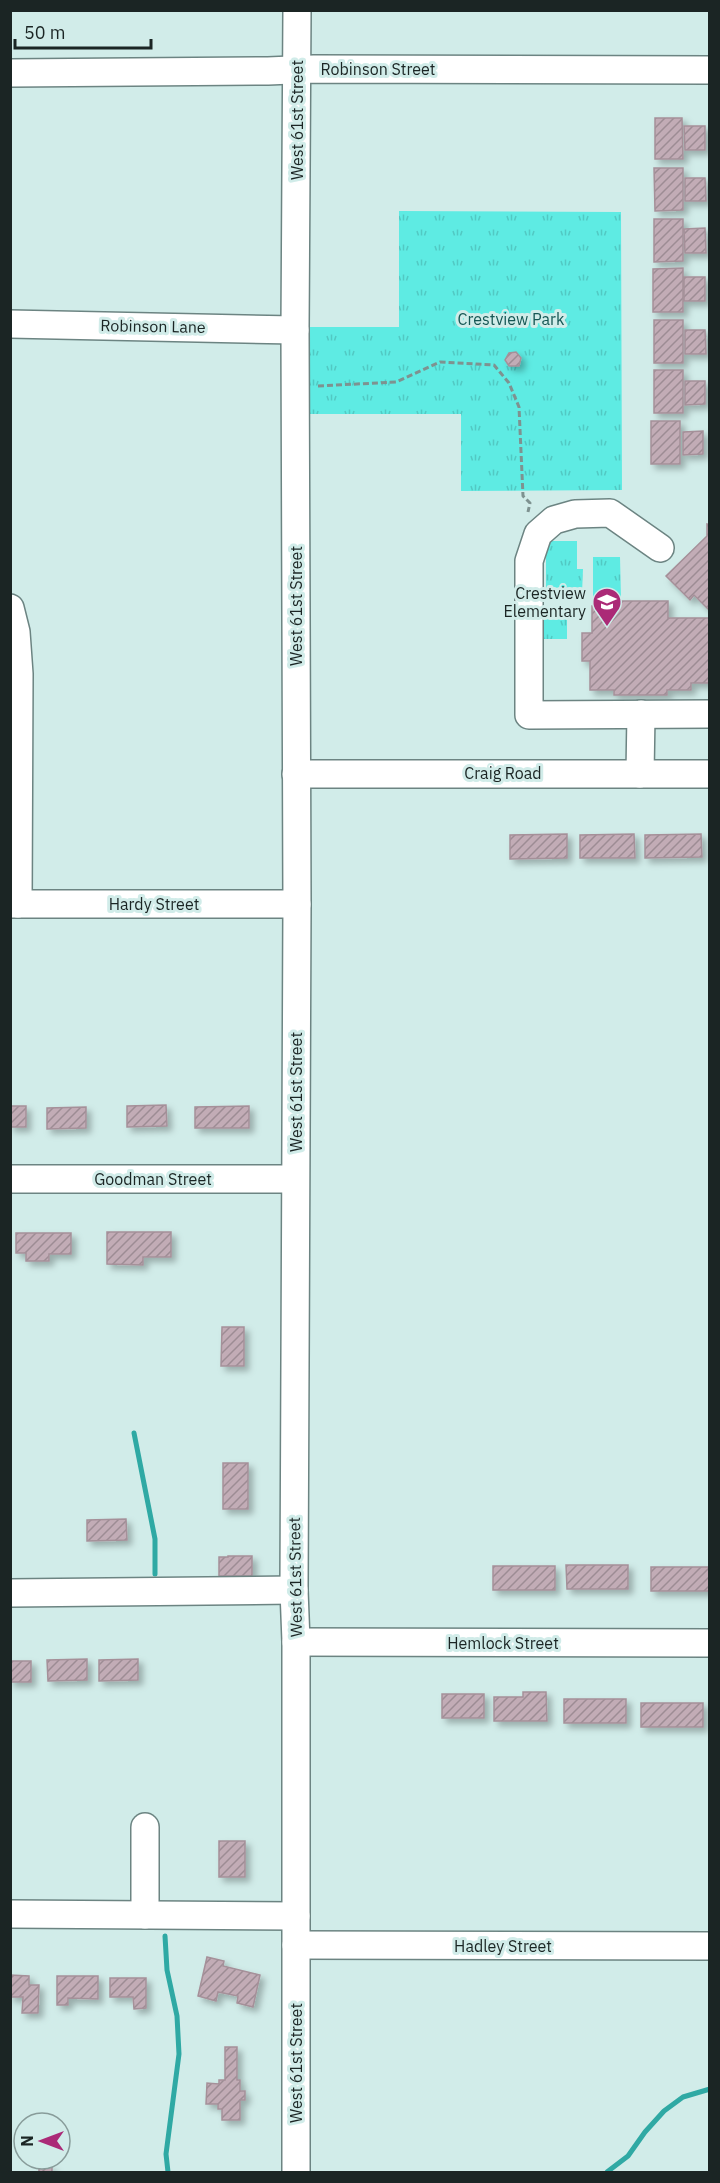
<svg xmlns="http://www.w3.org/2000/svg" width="720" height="2183" font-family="'IBM Plex Sans',sans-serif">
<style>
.park{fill:url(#park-tufts)}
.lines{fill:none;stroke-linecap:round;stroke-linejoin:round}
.stream{stroke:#2fa9a4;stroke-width:5}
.building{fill:url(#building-hatch);stroke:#a59099;stroke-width:1.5;filter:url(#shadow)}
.minor-casing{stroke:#6c8482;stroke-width:30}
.path{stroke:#7e9290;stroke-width:3;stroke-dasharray:6 3;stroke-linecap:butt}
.minor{stroke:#fff;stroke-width:27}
.labels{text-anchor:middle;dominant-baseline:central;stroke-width:6;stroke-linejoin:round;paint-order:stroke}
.street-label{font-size:16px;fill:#1b2524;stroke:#d1ece9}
.park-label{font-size:16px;fill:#155754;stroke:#d1ece9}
.poi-label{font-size:16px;fill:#1b2524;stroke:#d1ece9;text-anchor:end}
</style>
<defs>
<pattern id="park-tufts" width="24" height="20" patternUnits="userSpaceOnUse" patternTransform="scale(1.5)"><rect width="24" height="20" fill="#5eebe3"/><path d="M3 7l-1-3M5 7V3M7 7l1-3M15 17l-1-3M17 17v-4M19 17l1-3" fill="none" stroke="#51c9c3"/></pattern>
<pattern id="building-hatch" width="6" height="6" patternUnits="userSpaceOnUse" patternTransform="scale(1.5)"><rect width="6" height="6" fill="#c2acb6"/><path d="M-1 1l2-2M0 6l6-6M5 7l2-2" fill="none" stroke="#9d8c94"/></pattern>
<filter id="shadow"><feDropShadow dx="4.5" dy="4.5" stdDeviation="3" flood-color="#0004"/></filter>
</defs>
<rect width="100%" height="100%" fill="#d1ece9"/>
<g class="park">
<path d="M399 211 621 212 622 490 461 491V414H308V327H399Z"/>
<path d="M546 541H577V569H583L582 594H546Z"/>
<path d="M593 557H620L621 599H593Z"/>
<rect x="541" y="610" width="26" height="29"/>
</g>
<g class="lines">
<g class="stream">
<path d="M134 1433 155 1539V1574"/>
<path d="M165 1936 167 1970 177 2016 179 2054 166 2154 168 2172"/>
<path d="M607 2172 628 2156 645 2132 664 2111 683 2097 710 2089"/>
</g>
</g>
<g class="building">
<path d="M655 118H682L683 159H655Z"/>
<path d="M684 126H705V150H685Z"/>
<path d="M654 168H683V210L655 211Z"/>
<path d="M685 178H705L706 201H685Z"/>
<path d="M654 219H683V261L654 262Z"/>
<path d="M705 228 706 253H685L684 229Z"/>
<path d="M683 268V312H653V269Z"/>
<rect x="684" y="277" width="21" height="24"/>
<rect x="654" y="320" width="29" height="43"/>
<path d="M685 330H705L706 354H685Z"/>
<path d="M516 352 521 358 519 366H509L505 360 509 353Z"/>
<rect x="654" y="370" width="29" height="43"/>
<path d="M685 381H705V404L685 405Z"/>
<rect x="651" y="421" width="29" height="43"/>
<path d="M703 431V454L683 455V432Z"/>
<path d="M707 524 710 525V611L694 595 690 600 666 576 707 536Z"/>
<path d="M616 601H668V618H710V683H691V690H667V695H614V690H590V661H582V633H592V606L616 607Z"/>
<path d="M567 834V858L510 859V835Z"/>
<path d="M634 834 635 858H580V835Z"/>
<path d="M701 834 702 857 645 858V835Z"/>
<path d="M166 1105 167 1126 127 1127V1106Z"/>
<rect x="10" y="1106" width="16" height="21"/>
<path d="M249 1106V1128H195V1107Z"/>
<path d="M86 1107V1128L47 1129V1108Z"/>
<path d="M107 1232H171V1257H143V1265L107 1264Z"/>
<path d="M16 1233H71V1254H49V1261H26V1253H16Z"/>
<path d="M222 1327H244V1366H221Z"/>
<rect x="223" y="1463" width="25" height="46"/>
<path d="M126 1519 127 1540 87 1541V1520Z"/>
<path d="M228 1556H252V1576H219V1557H228Z"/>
<path d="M566 1565H628V1589H567Z"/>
<rect x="493" y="1566" width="62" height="24"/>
<rect x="651" y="1567" width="59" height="24"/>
<path d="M87 1659V1680L48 1681 47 1660Z"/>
<path d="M138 1659V1680L99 1681V1660Z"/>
<rect x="10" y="1661" width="21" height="21"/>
<path d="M523 1692H546L547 1721H494V1697H523Z"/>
<rect x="442" y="1694" width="42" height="24"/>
<rect x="564" y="1699" width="62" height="24"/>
<rect x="641" y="1703" width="62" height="24"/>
<rect x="219" y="1841" width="26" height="36"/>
<path d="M207 1957 224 1961 223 1966 260 1975 253 2007 237 2003 238 1996 218 1992 216 2001 198 1996Z"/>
<path d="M10 1975 29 1976V1985H39L38 2013H22L23 1997H10Z"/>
<path d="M57 1976H98V1999L68 1998V2005H57Z"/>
<path d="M110 1978H146V2008L134 2009 133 1997H110Z"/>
<path d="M225 2047H237V2080H240V2091H245V2100H240V2120H222V2109H218V2104H206L207 2083 219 2084V2080H225Z"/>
<rect x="39" y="2167" width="13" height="5"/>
</g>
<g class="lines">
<g class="minor-casing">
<g id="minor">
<path d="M10 73 268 71 314 69 710 70"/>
<path d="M10 324 295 330"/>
<path d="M660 548 610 513 575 514 554 520 538 534 529 561V715L710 714"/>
<path d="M10 608 16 632 19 674 18 904"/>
<path d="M296 774H710"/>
<path d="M640 774 641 714"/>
<path d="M10 904H297"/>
<path d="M10 1179H295"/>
<path d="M10 1593 294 1590"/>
<path d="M296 1642 710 1643"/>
<path d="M145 1827V1915"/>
<path d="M10 1914 296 1916"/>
<path d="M296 1945 710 1946"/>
<path d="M296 2172V1642L294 1590 297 904 295 330 297 10"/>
</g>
</g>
<path class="path" d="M318 386 396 382 440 362 494 365 509 383 519 407 523 496 530 503 528 512"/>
<use href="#minor" class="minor"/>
</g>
<defs>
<g id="school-pin" transform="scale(1.5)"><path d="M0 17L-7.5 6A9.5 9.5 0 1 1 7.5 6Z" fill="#ab2a77" stroke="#d1ece9"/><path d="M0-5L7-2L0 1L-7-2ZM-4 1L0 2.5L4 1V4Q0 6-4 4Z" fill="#fff"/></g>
</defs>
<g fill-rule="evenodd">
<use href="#school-pin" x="607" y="602"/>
</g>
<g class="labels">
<g class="street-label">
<text x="378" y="69">Robinson Street</text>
<text transform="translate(297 120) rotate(-90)">West 61st Street</text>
<text transform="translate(153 326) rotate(1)">Robinson Lane</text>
<text transform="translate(296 606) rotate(-90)">West 61st Street</text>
<text x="503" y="773">Craig Road</text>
<text x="154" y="904">Hardy Street</text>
<text transform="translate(296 1092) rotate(-90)">West 61st Street</text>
<text x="153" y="1179">Goodman Street</text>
<text transform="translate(295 1577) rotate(-91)">West 61st Street</text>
<text x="503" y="1643">Hemlock Street</text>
<text x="503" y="1946">Hadley Street</text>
<text transform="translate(296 2063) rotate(-90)">West 61st Street</text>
</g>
<g class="park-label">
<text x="511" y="319">Crestview Park</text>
</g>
<g class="poi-label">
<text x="586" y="593">Crestview<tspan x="586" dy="18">Elementary</tspan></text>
</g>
</g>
<rect width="720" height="2183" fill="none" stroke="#1b2524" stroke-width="24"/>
<g transform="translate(42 2141) rotate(270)"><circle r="28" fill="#d1ece9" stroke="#889c9a" stroke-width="1.5"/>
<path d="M0-4.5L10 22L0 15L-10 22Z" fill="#ab2a77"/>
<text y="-9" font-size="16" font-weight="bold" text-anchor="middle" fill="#1b2524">N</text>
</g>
<path d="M15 39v9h136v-9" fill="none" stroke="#1b2524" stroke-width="3"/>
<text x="24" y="39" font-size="18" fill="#1b2524" stroke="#d1ece9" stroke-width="4.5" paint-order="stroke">50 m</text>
</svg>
